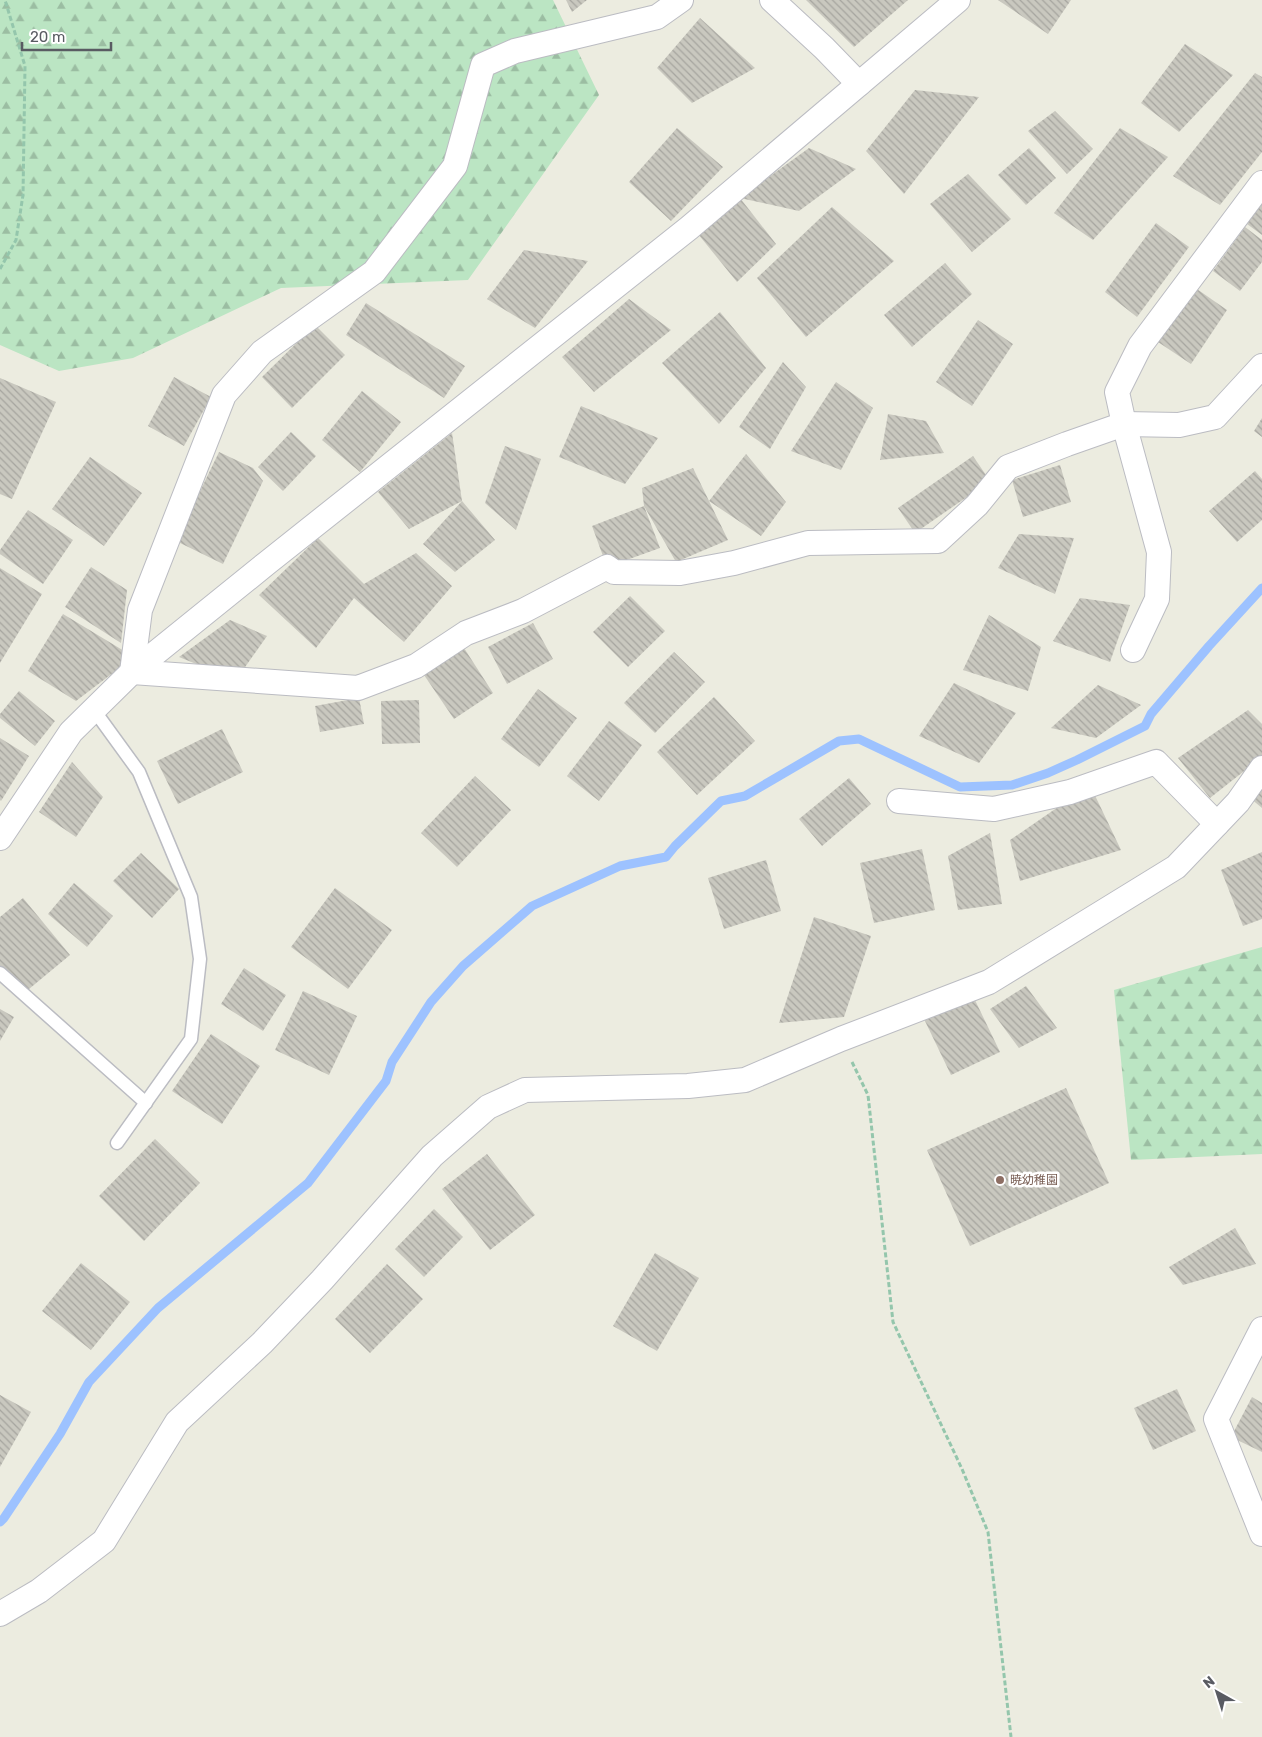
<svg xmlns="http://www.w3.org/2000/svg" width="1262" height="1737" font-family="Rubik,'Noto Sans JP',sans-serif">
<style>
.forest{fill:url(#forest-firs)}
.lines{fill:none;stroke-linecap:round;stroke-linejoin:round}
.stream{stroke:#9dc2ff;stroke-width:9}
.building{fill:url(#building-back-hatch)}
.service-casing{stroke:#bbbcc2;stroke-width:15}
.minor-casing{stroke:#bbbcc2;stroke-width:26}
.path{stroke:#94c6ac;stroke-width:3;stroke-dasharray:5 2.5;stroke-linecap:butt}
.service{stroke:#fff;stroke-width:12}
.minor{stroke:#fff;stroke-width:24}
.education-dot{fill:#8d6e63;stroke:#fff;stroke-width:2}
.labels{text-anchor:middle;dominant-baseline:central;stroke-width:5;stroke-linejoin:round;paint-order:stroke}
.education-label{font-size:12px;fill:#785e54;stroke:#fff;text-anchor:start}
</style>
<defs>
<pattern id="forest-firs" width="22" height="20" patternUnits="userSpaceOnUse" patternTransform="scale(1.25)"><rect width="22" height="20" fill="#bbe5c3"/><path d="M5 1l3.5 6h-7zM16 11l3.5 6h-7z" fill="#9bbda2"/></pattern>
<pattern id="building-back-hatch" width="6" height="6" patternUnits="userSpaceOnUse" patternTransform="scale(1.25)"><rect width="6" height="6" fill="#c9c8bf"/><path d="M-1 5l2 2M0 0l6 6M5-1l2 2" fill="none" stroke="#a6a59f"/></pattern>
</defs>
<rect width="100%" height="100%" fill="#ecece0"/>
<g class="forest">
<path d="M0 0H553L599 95 468 280 281 288 133 358 59 371 0 345Z"/>
<path d="M1262 947V1154L1131 1160 1114 990Z"/>
</g>
<g class="lines">
<path class="stream" d="M0 1522 4 1518 60 1434 89 1382 158 1308 308 1183 386 1081 392 1062 431 1002 463 966 532 906 620 866 666 857 675 846 721 801 745 796 839 741 859 739 960 787 1012 785 1048 773 1077 760 1145 726 1151 714 1209 646 1262 588"/>
</g>
<g class="building">
<path d="M566 0H587L572 12Z"/>
<path d="M806 0H908L854 47Z"/>
<path d="M998 0H1071L1048 34Z"/>
<path d="M700 18 755 68 692 103 657 68Z"/>
<path d="M1185 44 1233 75 1179 132 1141 103Z"/>
<path d="M1255 73 1262 77V152L1220 205 1173 176Z"/>
<path d="M915 90 979 97 904 194 866 151Z"/>
<path d="M1055 111 1093 149 1067 174 1028 131Z"/>
<path d="M677 128 723 167 671 221 629 182Z"/>
<path d="M1120 128 1168 157 1093 240 1054 213Z"/>
<path d="M809 148 856 169 799 211 740 198Z"/>
<path d="M1029 148 1056 178 1026 205 998 175Z"/>
<path d="M968 174 1011 219 972 252 930 204Z"/>
<path d="M740 198 776 244 737 282 698 234Z"/>
<path d="M1262 202V235L1247 224Z"/>
<path d="M832 207 894 261 806 337 757 278Z"/>
<path d="M1156 223 1189 247 1137 317 1105 292Z"/>
<path d="M1245 227 1262 240V262L1240 291 1213 271Z"/>
<path d="M524 250 588 261 535 328 487 299Z"/>
<path d="M945 263 972 294 912 347 884 315Z"/>
<path d="M1194 287 1227 310 1191 364 1158 342Z"/>
<path d="M629 299 671 330 594 392 562 357Z"/>
<path d="M366 303 465 366 444 398 346 335Z"/>
<path d="M720 312 766 368 719 424 662 363Z"/>
<path d="M978 320 1013 344 972 406 936 382Z"/>
<path d="M315 325 345 355 292 408 262 377Z"/>
<path d="M783 362 806 387 770 449 739 427Z"/>
<path d="M174 377 211 397 184 446 148 426Z"/>
<path d="M0 378 56 402 12 499 0 494Z"/>
<path d="M836 382 873 408 841 470 791 451Z"/>
<path d="M362 391 401 422 360 472 322 440Z"/>
<path d="M581 406 658 438 625 484 559 457Z"/>
<path d="M888 414 926 421 944 453 880 460Z"/>
<path d="M1262 418V437L1254 431Z"/>
<path d="M291 432 316 456 283 491 258 467Z"/>
<path d="M452 433 462 501 495 540 455 572 423 544 462 501 409 529 378 492Z"/>
<path d="M505 446 541 459 516 530 485 503Z"/>
<path d="M219 452 253 468 263 481 223 564 176 541Z"/>
<path d="M746 454 786 502 761 536 709 501 728 540 676 562 644 506 660 548 607 567 592 526 644 506 642 488 693 468 709 501Z"/>
<path d="M973 456 990 481 915 533 898 508Z"/>
<path d="M90 457 142 493 104 546 52 509Z"/>
<path d="M1060 465 1071 502 1023 517 1012 480Z"/>
<path d="M1255 471 1262 479V520L1237 542 1209 511Z"/>
<path d="M28 510 73 540 43 584 0 554V550Z"/>
<path d="M1019 534 1074 538 1055 594 998 568Z"/>
<path d="M318 538 364 584 416 553 452 586 404 642 354 598 316 648 259 595Z"/>
<path d="M91 567 127 590 121 643 65 607Z"/>
<path d="M0 568 42 594 0 663Z"/>
<path d="M630 596 665 631 628 667 593 632Z"/>
<path d="M1080 598 1130 605 1110 662 1053 641Z"/>
<path d="M63 614 134 657 76 701 28 671Z"/>
<path d="M989 615 1041 647 1028 691 963 670Z"/>
<path d="M230 620 267 636 236 680 179 657Z"/>
<path d="M533 623 553 659 507 684 488 647Z"/>
<path d="M464 648 493 693 454 719 424 675Z"/>
<path d="M674 652 705 682 655 733 624 703Z"/>
<path d="M954 683 1016 713 979 763 919 736Z"/>
<path d="M1098 685 1141 705 1096 738 1051 728Z"/>
<path d="M538 689 577 718 539 767 501 739Z"/>
<path d="M19 691 55 721 35 746 0 718V714Z"/>
<path d="M714 697 755 741 697 795 657 752Z"/>
<path d="M359 698 364 724 320 732 315 706Z"/>
<path d="M419 700 420 743 382 744 381 701Z"/>
<path d="M1248 710 1262 724V757L1210 798 1178 758Z"/>
<path d="M609 721 642 745 599 801 567 776Z"/>
<path d="M222 729 243 772 178 804 157 761Z"/>
<path d="M0 738 29 756 1 801 0 800Z"/>
<path d="M72 762 103 797 76 837 39 812Z"/>
<path d="M1262 774V808L1244 793Z"/>
<path d="M475 776 511 810 457 867 421 833Z"/>
<path d="M849 778 871 804 822 846 799 819Z"/>
<path d="M1090 785 1121 850 1020 881 1010 840Z"/>
<path d="M990 833 1002 904 958 910 948 856Z"/>
<path d="M922 849 935 910 874 923 860 863Z"/>
<path d="M1262 852V919L1243 926 1221 870Z"/>
<path d="M141 853 179 889 152 918 113 881Z"/>
<path d="M766 860 781 911 724 929 708 878Z"/>
<path d="M74 883 113 916 87 947 48 914Z"/>
<path d="M335 888 392 930 348 989 291 947Z"/>
<path d="M23 898 70 955 23 994 0 967V917Z"/>
<path d="M814 917 871 936 844 1017 779 1023Z"/>
<path d="M244 968 286 995 263 1031 221 1004Z"/>
<path d="M1026 986 1057 1028 1019 1048 990 1009Z"/>
<path d="M303 991 357 1016 329 1075 275 1050Z"/>
<path d="M973 996 1000 1052 951 1075 924 1019Z"/>
<path d="M0 1009 14 1017 0 1041Z"/>
<path d="M211 1034 260 1066 222 1124 172 1091Z"/>
<path d="M1066 1088 1109 1183 970 1246 927 1150Z"/>
<path d="M155 1139 200 1183 144 1241 99 1196Z"/>
<path d="M487 1154 535 1215 490 1250 442 1189Z"/>
<path d="M434 1209 463 1237 424 1277 395 1249Z"/>
<path d="M1235 1228 1256 1264 1183 1285 1169 1267Z"/>
<path d="M655 1253 699 1278 657 1351 613 1326Z"/>
<path d="M81 1263 130 1302 91 1350 42 1311Z"/>
<path d="M387 1264 423 1299 370 1353 335 1319Z"/>
<path d="M1177 1389 1196 1431 1153 1450 1134 1408Z"/>
<path d="M0 1395 31 1412 0 1467Z"/>
<path d="M1252 1397 1262 1403V1452L1231 1437Z"/>
</g>
<g class="lines">
<g class="service-casing">
<g id="service">
<path d="M94 710 139 772 191 897 200 959 191 1039 117 1143"/>
<path d="M0 973 146 1103"/>
</g>
</g>
<g class="minor-casing">
<g id="minor">
<path d="M772 0 824 48 859 84"/>
<path d="M1133 650 1157 599 1159 552 1124 424 1117 392 1140 346 1262 183"/>
<path d="M132 672 358 688 416 666 466 633 523 611 607 567 614 572 680 573 734 563 808 543 938 541 977 505 1008 467 1067 444 1124 424 1179 425 1215 417 1262 366"/>
<path d="M132 672 140 610 224 395 262 352 374 272 455 166 483 65 515 51 657 17 681 0"/>
<path d="M899 801 994 809 1070 792 1156 762 1217 824"/>
<path d="M0 838 71 732 132 672 267 563 689 228 958 0"/>
<path d="M1262 1329 1216 1419 1262 1534"/>
<path d="M0 1614 39 1591 104 1541 177 1422 262 1343 322 1280 432 1156 488 1107 525 1090 688 1086 745 1080 841 1039 989 982 1176 867 1238 802 1262 768"/>
</g>
</g>
<g class="path">
<path d="M0 269 16 240 23 195 25 66 5 0"/>
<path d="M852 1062 868 1095 893 1322 962 1469 988 1532 1011 1737"/>
</g>
<use href="#service" class="service"/>
<use href="#minor" class="minor"/>
</g>
<circle class="education-dot" cx="1000" cy="1180" r="5"/>
<g class="labels">
<g class="education-label">
<text x="1010" y="1180">暁幼稚園</text>
</g>
</g>
<g transform="translate(1217 1692) rotate(321)" stroke="#ffffff" stroke-width="4" paint-order="stroke">
<path d="M0-4L9 19L0 12L-9 19Z" fill="#595b62"/>
<text y="-8" font-size="14" font-weight="bold" text-anchor="middle" fill="#595b62">N</text>
</g>
<path d="M22 42v8h89v-8" fill="none" stroke="#595b62" stroke-width="2.5"/>
<text x="30" y="42" font-size="15" fill="#595b62" stroke="#ffffff" stroke-width="4" paint-order="stroke">20 m</text>
</svg>
